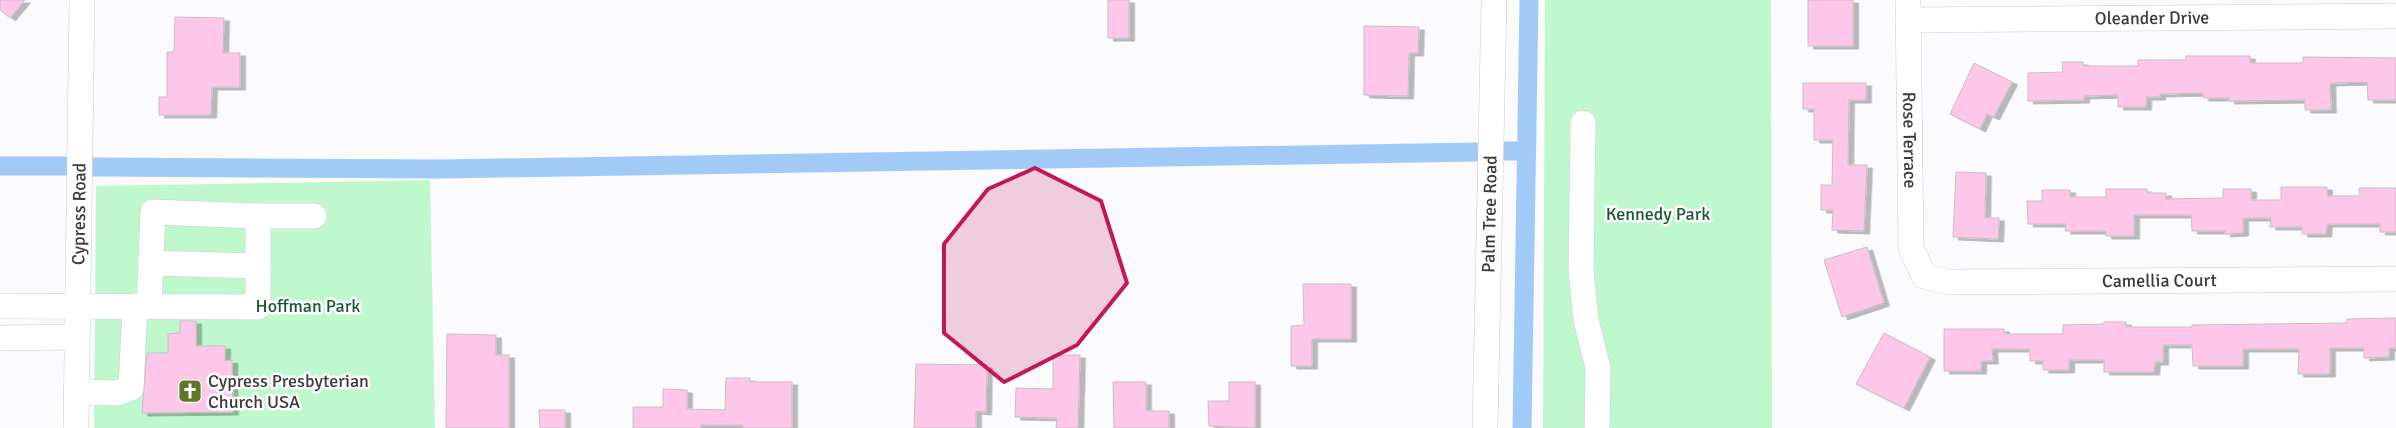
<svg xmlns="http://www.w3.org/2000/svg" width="2396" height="428" font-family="Signika,sans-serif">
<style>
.green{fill:#c0f8ce}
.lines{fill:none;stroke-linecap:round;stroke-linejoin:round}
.canal{stroke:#a2caf7;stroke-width:19}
.building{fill:#fec7ea;stroke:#c6bec3;filter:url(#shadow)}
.minor-casing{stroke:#cbcbd3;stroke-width:26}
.minor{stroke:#fff;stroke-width:25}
.marked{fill:#c2185b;fill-opacity:0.2;stroke:#c2185b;stroke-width:4;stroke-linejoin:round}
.labels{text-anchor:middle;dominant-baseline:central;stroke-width:5;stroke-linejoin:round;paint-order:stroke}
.street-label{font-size:18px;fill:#3a3a3d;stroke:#fff}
.park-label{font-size:18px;fill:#155930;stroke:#fff}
.poi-label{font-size:18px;fill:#3a3a3d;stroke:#fff;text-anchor:start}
</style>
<defs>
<filter id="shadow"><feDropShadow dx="5.5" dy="3" stdDeviation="0" flood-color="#0004"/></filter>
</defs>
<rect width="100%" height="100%" fill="#fbfbfe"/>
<g class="green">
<path d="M1545 0H1771L1772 428H1543Z"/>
<path d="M430 180 435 428H94L96 186Z"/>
</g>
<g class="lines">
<g class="canal">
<path d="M1505 151H1526"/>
<path d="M0 166H65"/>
<path d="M93 167 441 169 1476 152"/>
<path d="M1522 428 1529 0"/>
</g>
</g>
<g class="building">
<path d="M0 0H25L10 18 0 10Z"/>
<rect x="1108" y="0" width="21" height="38"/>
<rect x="1808" y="0" width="45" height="46"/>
<path d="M175 17 224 18 223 53H240V87H212L211 115H159V97H167V52H174Z"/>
<path d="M1364 26 1419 27 1418 53H1409L1408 96 1364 95Z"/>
<path d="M2186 56H2250V63H2303V57L2396 58V100H2368L2367 82 2330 83 2331 110H2305V100L2229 101V98H2203V93L2160 94V97H2146V107H2118V95L2084 96V100L2028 101V73L2063 72 2062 62H2083V66H2138V60H2186Z"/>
<path d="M1974 63 2012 82 1994 117 1987 114 1980 129 1950 114Z"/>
<path d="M1803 83H1866V100H1849L1848 165H1867L1864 231 1832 230 1833 210H1821V185H1832L1833 140H1814V109H1803Z"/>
<path d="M1956 172 1986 173 1985 218H1999L1998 239 1953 237Z"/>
<path d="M2281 187H2327V196H2360L2359 188H2396V232H2380V224H2327L2326 234H2302V227H2270L2271 218H2243V233L2225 234V231H2192L2191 215H2134V236H2106V231H2065L2066 224H2028L2027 201H2042V190H2070V197H2106V189H2147V193H2166V199L2223 198V189H2251V200H2281Z"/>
<path d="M1867 247 1884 303 1842 317 1824 260Z"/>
<path d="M1303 284H1351V339H1312V366H1291V326L1304 325Z"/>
<path d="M2396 318V348H2389V357L2364 358V348H2330V374H2298L2299 349H2243V366H2193L2192 345H2163V362H2155L2154 372H2104V360H2069V370H2043V361H2030V349H1992L1993 361H1981V371H1944V329H2004V334H2063V325L2104 324V322H2126V327H2192V325L2347 323V319Z"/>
<path d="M180 321H196V346H225V361L232 360 233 412 142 413 147 353H168V334L180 333Z"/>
<path d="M1884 333 1930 357 1904 408 1856 384Z"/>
<path d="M447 334 496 335V355H509V428H446Z"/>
<path d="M1053 355H1080L1078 428H1056L1057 418 1015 417 1016 388 1053 389Z"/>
<path d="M916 364 987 365 986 412 976 411V428H914Z"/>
<path d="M726 378H750V382H792V428H743V425H701V428H633V407H663V389L687 390V409L725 410Z"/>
<path d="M1113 382H1146V411H1169V428H1114Z"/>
<path d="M1229 382H1255V428L1209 426 1208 401H1229Z"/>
<path d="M539 410H565V428H540Z"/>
</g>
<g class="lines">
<g class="minor-casing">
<g id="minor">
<path id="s1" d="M1908 0 1911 248 1924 276 1948 282 2396 279"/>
<path id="s2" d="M1908 20 2396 16"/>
<path d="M1583 123 1581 271 1586 320 1598 368 1597 428"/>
<path d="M151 263 258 266"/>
<path d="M0 306 258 307V216H314"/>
<path d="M149 306 153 212 258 216"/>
<path d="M0 338 77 337"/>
<path d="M76 392 117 393 131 388 135 306"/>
<path id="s3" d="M76 428 82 0"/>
<path id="s4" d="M1485 428 1494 0"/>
</g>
</g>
<use href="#minor" class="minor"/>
</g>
<path class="marked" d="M1035 168 1101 201 1127 283 1077 345 1004 382 944 333V244L988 189Z"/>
<defs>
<g id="church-square" transform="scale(1.25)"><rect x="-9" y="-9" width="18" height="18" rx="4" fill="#5e7729" stroke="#fff"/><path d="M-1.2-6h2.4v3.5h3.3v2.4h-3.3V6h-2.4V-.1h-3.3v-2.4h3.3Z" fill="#fff"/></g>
</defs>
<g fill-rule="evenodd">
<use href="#church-square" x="190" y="391"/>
</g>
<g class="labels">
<g class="street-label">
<text stroke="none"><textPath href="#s2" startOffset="244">Oleander Drive</textPath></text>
<text stroke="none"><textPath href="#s1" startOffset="140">Rose Terrace</textPath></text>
<text stroke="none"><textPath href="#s3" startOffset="214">Cypress Road</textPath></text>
<text stroke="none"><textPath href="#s4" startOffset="214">Palm Tree Road</textPath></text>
<text stroke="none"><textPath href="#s1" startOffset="515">Camellia Court</textPath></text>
</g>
<g class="park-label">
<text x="1658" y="214">Kennedy Park</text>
<text x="308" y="306">Hoffman Park</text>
</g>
<g class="poi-label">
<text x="208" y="381">Cypress Presbyterian<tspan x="208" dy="21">Church USA</tspan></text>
</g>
</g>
</svg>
